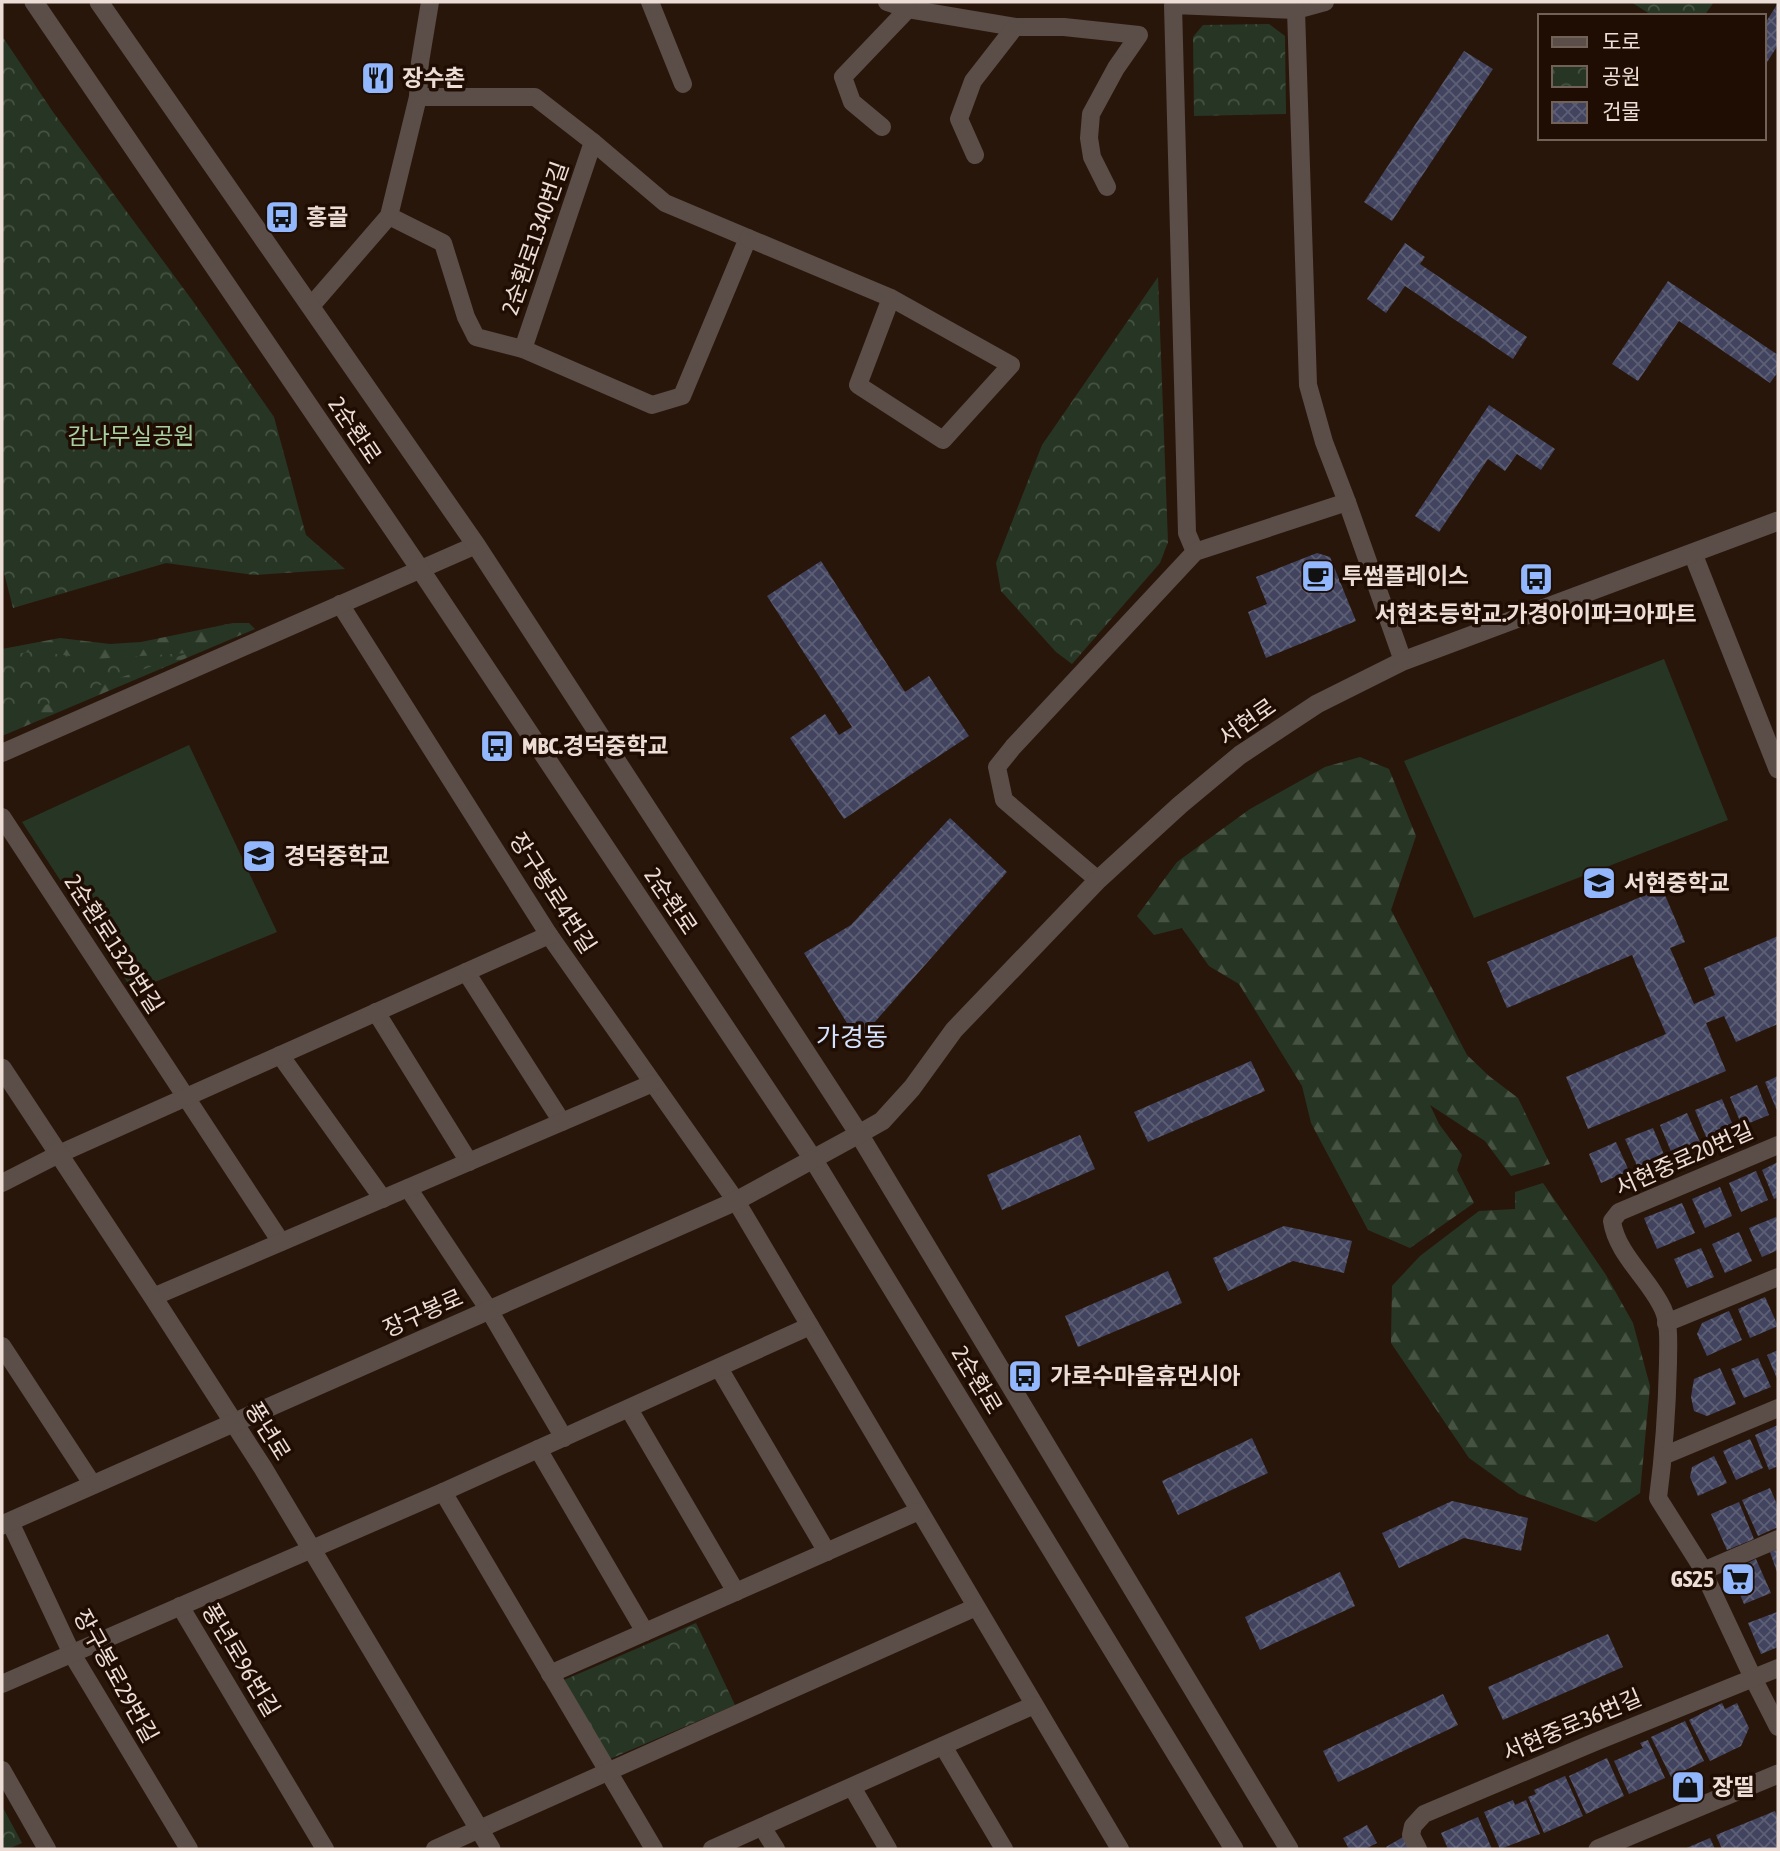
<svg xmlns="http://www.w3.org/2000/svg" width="1780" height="1851" font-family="'Asap Condensed','Noto Sans KR',sans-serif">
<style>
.grass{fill:#273624}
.forest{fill:url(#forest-firs)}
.park{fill:url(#park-crowns)}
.building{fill:url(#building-cross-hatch)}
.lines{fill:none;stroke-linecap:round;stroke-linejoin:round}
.minor{stroke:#5b4d47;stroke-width:18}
.tertiary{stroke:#5b4d47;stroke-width:19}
.labels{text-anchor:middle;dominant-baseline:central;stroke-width:7;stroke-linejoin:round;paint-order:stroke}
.poi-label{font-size:23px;font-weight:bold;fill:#ecded6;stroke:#1f0d03;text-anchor:start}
.street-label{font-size:23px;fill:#ecded6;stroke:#1f0d03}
.park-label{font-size:23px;fill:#a8cfa0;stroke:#1f0d03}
.quarter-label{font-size:26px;fill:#d5e4fe;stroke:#1f0d03}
</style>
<defs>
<pattern id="forest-firs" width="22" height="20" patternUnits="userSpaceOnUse" patternTransform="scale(1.75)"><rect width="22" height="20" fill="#273624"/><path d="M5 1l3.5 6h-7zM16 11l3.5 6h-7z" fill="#465343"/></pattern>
<pattern id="park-crowns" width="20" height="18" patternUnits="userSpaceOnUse" patternTransform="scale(1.75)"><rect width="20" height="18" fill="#273624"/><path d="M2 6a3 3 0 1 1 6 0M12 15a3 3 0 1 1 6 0" fill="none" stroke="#465343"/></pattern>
<pattern id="building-cross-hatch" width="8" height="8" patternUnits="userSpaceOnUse" patternTransform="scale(1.75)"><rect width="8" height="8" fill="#42445f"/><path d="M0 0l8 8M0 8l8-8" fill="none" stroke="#5d5f75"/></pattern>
</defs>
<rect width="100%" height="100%" fill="#29160a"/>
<g class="grass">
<path d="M1664 659 1728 820 1474 918 1404 761Z"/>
<path d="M189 745 277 932 133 991 22 822Z"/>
</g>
<g class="forest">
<path d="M233 623H249L255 629 2 736V649L60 638 110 644 141 642Z"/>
<path d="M1360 757 1389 769 1416 836 1391 910 1467 1055 1489 1076 1518 1098 1550 1164 1511 1176 1485 1141 1430 1105 1439 1124 1462 1155 1457 1170 1474 1203 1410 1248 1368 1230 1311 1123 1302 1086 1239 984 1209 966 1182 928 1154 935 1137 916 1177 862 1250 809 1325 767Z"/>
<path d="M1543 1183 1606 1275 1633 1323 1650 1386 1640 1493 1596 1522 1519 1494 1469 1458 1391 1343 1392 1286 1420 1256 1479 1211 1515 1209V1192Z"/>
</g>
<g class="park">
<path d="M1631 2H1714L1704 16H1653Z"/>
<path d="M1269 24 1285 36 1286 114 1194 116 1193 37 1203 25Z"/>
<path d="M2 36 53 112 192 300 274 417 306 535 345 569 254 575 166 563 13 608 2 565Z"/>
<path d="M1158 277 1168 542 1160 563 1072 664 1056 652 1001 591 996 563 1042 445Z"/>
<path d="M35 651 92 659 188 653 2 721V656Z"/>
<path d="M696 1623 735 1705 610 1759 564 1680Z"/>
<path d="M2 1806 22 1843 8 1849H2Z"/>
</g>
<g class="building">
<path d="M1778 3V45L1764 67V25Z"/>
<path d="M1464 51 1493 69 1392 221 1364 202Z"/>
<path d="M1405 243 1425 257 1420 264 1527 337 1513 359 1405 286 1386 313 1367 299Z"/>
<path d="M1668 281 1778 355V372L1770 383 1679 321 1638 381 1612 364Z"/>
<path d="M1489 405 1555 449 1541 470 1517 454 1505 471 1488 459 1439 532 1415 516Z"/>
<path d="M1317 553 1330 557 1356 621 1266 658 1248 612 1267 604 1256 577Z"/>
<path d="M821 561 905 692 929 676 969 736 844 819 790 738 825 714 839 735 852 727 767 596Z"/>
<path d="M950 818 1007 872 858 1041 804 953 851 925Z"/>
<path d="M1662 888 1685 942 1670 948 1694 1004 1715 995 1704 968 1778 936V1024L1736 1042 1724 1016 1706 1023 1726 1071 1588 1129 1566 1077 1666 1034 1632 955 1507 1008 1487 962Z"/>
<path d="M1251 1061 1265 1091 1148 1142 1134 1112Z"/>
<path d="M1778 1076V1113L1765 1082Z"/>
<path d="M1757 1085 1769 1115 1742 1126 1730 1097Z"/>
<path d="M1722 1099 1734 1128 1707 1139 1695 1110Z"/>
<path d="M1687 1113 1700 1142 1672 1154 1660 1125Z"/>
<path d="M1653 1128 1665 1157 1638 1168 1625 1139Z"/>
<path d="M1080 1135 1095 1169 1002 1210 987 1175Z"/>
<path d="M1616 1142 1629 1171 1601 1183 1589 1154Z"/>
<path d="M1778 1162V1197L1774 1199 1762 1170Z"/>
<path d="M1756 1171 1768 1200 1741 1212 1729 1183Z"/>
<path d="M1720 1187 1732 1216 1705 1228 1692 1199Z"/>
<path d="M1682 1203 1695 1233 1657 1249 1644 1218Z"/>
<path d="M1776 1217 1778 1221V1250L1762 1257 1749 1228Z"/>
<path d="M1284 1226 1352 1241 1344 1273 1293 1261 1228 1291 1213 1258Z"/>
<path d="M1739 1232 1752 1261 1725 1273 1712 1244Z"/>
<path d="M1701 1248 1714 1277 1687 1288 1674 1259Z"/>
<path d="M1168 1271 1182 1303 1078 1347 1065 1316Z"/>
<path d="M1765 1297 1778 1326 1750 1338 1738 1309Z"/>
<path d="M1729 1311 1742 1340 1707 1356 1697 1334 1702 1323Z"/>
<path d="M1778 1350V1381L1767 1355Z"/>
<path d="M1758 1358 1771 1387 1744 1398 1731 1369Z"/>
<path d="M1720 1368 1736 1404 1707 1416 1694 1411 1691 1397 1694 1379Z"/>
<path d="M1778 1425V1466L1769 1470 1755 1435Z"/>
<path d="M1252 1438 1268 1473 1178 1515 1162 1481Z"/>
<path d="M1750 1439 1763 1468 1736 1480 1723 1451Z"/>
<path d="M1714 1456 1727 1483 1698 1496 1690 1477 1692 1467Z"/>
<path d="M1770 1488 1778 1507V1527L1758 1536 1742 1500Z"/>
<path d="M1452 1501 1528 1518 1521 1551 1464 1538 1399 1568 1382 1533Z"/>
<path d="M1739 1502 1754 1539 1727 1550 1711 1514Z"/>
<path d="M1778 1549V1575L1770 1552Z"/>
<path d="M1756 1559 1771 1593 1744 1604 1733 1578 1737 1568Z"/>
<path d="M1340 1572 1355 1606 1260 1650 1245 1617Z"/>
<path d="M1777 1612 1778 1616V1647L1761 1654 1748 1623Z"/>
<path d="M1608 1634 1623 1667 1503 1720 1488 1687Z"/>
<path d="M1443 1694 1458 1725 1338 1782 1323 1751Z"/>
<path d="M1722 1703 1725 1709 1737 1703 1749 1728 1741 1746 1710 1761 1689 1720Z"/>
<path d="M1685 1721 1704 1761 1671 1777 1651 1737Z"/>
<path d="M1648 1740 1665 1778 1629 1794 1614 1761 1643 1748 1640 1743Z"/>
<path d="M1607 1758 1624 1796 1586 1814 1569 1776Z"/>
<path d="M1565 1776 1583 1816 1544 1833 1528 1797 1536 1794 1534 1790Z"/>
<path d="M1513 1800 1515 1805 1526 1800 1540 1834 1500 1849 1484 1812Z"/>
<path d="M1775 1811 1778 1819V1849H1722L1716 1835Z"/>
<path d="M1478 1817 1492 1849H1448L1441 1833Z"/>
<path d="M1367 1825 1377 1843 1365 1849H1349L1343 1838Z"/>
<path d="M1403 1837 1409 1849H1388L1386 1847Z"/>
<path d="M1710 1838 1715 1849H1684Z"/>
</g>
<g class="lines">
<g class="minor">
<path d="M650 2 683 84"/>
<path d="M887 2 908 9 1015 27H1064L1139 35 1116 68 1091 114 1089 138 1092 157 1107 187"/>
<path d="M1325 2 1296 10 1308 385 1324 442 1347 502 1403 661"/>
<path d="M882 127 852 102 843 77 908 9"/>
<path d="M975 155 959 119 973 81 1015 27"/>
<path d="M389 216 443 243 466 317 476 337 523 349 652 405 682 396 748 238 665 203 593 142 535 97H418"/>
<path d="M748 238 891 298 1011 365 943 440 858 385 891 298"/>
<path d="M311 306 389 216 418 97 420 62 430 2"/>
<path d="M523 349 593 142"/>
<path d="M1195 552 1187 533 1173 5 1296 10"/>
<path d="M340 604 549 935 736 1201 1120 1849"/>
<path d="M2 753 476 545"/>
<path d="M2 817 281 1242"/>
<path d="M1098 880 1004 800 997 767 1013 747 1195 552 1347 502"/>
<path d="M466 972 562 1122"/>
<path d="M376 1012 469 1162"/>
<path d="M280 1055 383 1199"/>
<path d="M1778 1145 1619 1212 1612 1221C1617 1255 1649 1278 1663 1309 1670 1325 1668 1346 1668 1363 1667 1408 1664 1453 1658 1498L1699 1563 1753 1678 1778 1727"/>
<path d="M2 1183 59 1154 549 935"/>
<path d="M408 1188 489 1310 564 1438"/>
<path d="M153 1297 653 1083"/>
<path d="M1666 1323 1778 1277"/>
<path d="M2 1346 93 1485"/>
<path d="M719 1368 827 1552"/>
<path d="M629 1409 736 1592"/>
<path d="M538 1449 645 1632"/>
<path d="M1663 1456 1778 1408"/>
<path d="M443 1492 654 1849"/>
<path d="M10 1522 72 1654 189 1849"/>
<path d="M1703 1571 1778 1539"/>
<path d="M180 1606 325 1849"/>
<path d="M550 1674 919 1511"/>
<path d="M2 1684 443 1492 810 1326"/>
<path d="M943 1746 1004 1849"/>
<path d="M2 1770 47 1849"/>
<path d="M852 1787 888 1849"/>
<path d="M762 1827 776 1849"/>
<path d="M435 1849 976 1607"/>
<path d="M712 1849 1034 1705"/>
<path d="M1418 1849 1411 1835 1413 1826 1424 1814 1595 1742 1778 1668"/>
</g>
<g class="tertiary">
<path d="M34 2 420 569 813 1159 1234 1849"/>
<path d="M99 2 476 545 859 1134 1289 1849"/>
<path d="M1693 554 1778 769"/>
<path d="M2 1068 153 1297 263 1468 491 1849"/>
<path d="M2 1525 736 1201 859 1134 882 1121 912 1088 954 1030 1098 880 1180 805 1240 755 1317 704 1403 661 1778 521"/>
<path d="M1598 1849 1778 1774"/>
</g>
</g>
<defs>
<g id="restaurant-square" transform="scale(1.75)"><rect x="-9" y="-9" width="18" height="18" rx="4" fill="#92b7fd" stroke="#1f0d03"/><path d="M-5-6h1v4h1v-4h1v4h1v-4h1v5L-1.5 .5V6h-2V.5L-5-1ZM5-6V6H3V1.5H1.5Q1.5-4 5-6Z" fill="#111"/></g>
<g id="bus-square" transform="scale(1.75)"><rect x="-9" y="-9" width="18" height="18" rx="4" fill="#92b7fd" stroke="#1f0d03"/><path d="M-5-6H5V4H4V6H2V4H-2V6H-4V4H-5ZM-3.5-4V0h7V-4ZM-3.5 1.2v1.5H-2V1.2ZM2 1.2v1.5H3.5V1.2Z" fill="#111"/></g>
<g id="cafe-square" transform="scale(1.75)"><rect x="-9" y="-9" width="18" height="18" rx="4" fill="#92b7fd" stroke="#1f0d03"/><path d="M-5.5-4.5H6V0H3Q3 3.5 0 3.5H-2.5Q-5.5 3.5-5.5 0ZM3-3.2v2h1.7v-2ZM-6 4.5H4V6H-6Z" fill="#111"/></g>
<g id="school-square" transform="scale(1.75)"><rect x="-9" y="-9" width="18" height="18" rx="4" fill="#92b7fd" stroke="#1f0d03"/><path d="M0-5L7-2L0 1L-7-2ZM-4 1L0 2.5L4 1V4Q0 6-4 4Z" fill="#111"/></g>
<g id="supermarket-square" transform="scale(1.75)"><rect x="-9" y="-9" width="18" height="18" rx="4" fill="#92b7fd" stroke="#1f0d03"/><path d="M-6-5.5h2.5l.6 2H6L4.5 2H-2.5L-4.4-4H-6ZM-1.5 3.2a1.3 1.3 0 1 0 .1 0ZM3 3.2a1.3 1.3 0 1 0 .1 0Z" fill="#111"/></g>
<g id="shop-square" transform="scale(1.75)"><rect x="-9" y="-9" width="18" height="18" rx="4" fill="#92b7fd" stroke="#1f0d03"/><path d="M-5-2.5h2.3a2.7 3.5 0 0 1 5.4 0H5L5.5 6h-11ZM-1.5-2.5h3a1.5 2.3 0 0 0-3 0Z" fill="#111"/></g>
</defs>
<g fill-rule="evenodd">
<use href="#restaurant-square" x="378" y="78"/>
<use href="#bus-square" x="282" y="217"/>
<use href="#cafe-square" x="1318" y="576"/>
<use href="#bus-square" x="1536" y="579"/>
<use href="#bus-square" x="497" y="746"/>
<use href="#school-square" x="259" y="856"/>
<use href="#school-square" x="1599" y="883"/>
<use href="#bus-square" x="1025" y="1376"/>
<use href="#supermarket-square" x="1738" y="1579"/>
<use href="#shop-square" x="1688" y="1787"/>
</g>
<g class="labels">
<g class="poi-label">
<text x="402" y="78">장수촌</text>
<text x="306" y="217">홍골</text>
<text x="1342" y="576">투썸플레이스</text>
<text x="1536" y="614" text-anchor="middle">서현초등학교.가경아이파크아파트</text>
<text x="522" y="746">MBC.경덕중학교</text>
<text x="284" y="856">경덕중학교</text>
<text x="1624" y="883">서현중학교</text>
<text x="1050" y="1376">가로수마을휴먼시아</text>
<text x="1714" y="1579" text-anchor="end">GS25</text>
<text x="1712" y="1787">장띨</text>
</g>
<g class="street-label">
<text transform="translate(535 238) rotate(-71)">2순환로1340번길</text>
<text transform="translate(355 430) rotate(56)">2순환로</text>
<text transform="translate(1247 722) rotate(-35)">서현로</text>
<text transform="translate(553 893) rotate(57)">장구봉로4번길</text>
<text transform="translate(671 901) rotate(56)">2순환로</text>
<text transform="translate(114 944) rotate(57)">2순환로1329번길</text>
<text transform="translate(1684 1159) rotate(-24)">서현중로20번길</text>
<text transform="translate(423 1313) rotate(-24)">장구봉로</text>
<text transform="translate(977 1380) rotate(59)">2순환로</text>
<text transform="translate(268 1431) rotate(58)">풍년로</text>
<text transform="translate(241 1660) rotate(59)">풍년로96번길</text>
<text transform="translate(116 1676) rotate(61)">장구봉로29번길</text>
<text transform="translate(1572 1725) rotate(-23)">서현중로36번길</text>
</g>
<g class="park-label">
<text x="131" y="436">감나무실공원</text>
</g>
<g class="quarter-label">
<text x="852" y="1037">가경동</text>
</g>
</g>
<rect width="1780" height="1851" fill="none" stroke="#ecded6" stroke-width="7"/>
<rect x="1538" y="14" width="228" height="126" fill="#1f0d03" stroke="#716157" stroke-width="2"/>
<rect x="1552" y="37" width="35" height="10" fill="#5b4d47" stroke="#716157" stroke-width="2"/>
<text x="1602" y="49" font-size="21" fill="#ecded6">도로</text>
<rect x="1552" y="66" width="35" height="21" fill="url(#park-crowns)" stroke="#716157" stroke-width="2"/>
<text x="1602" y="84" font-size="21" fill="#ecded6">공원</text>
<rect x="1552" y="102" width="35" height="21" fill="url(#building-cross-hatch)" stroke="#716157" stroke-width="2"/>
<text x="1602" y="119" font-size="21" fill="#ecded6">건물</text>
</svg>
